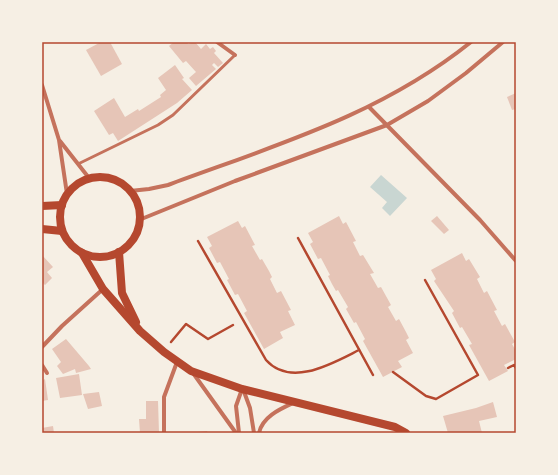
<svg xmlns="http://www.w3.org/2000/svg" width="558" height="475" font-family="Quicksand,sans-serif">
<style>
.water{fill:#c9d6d2}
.building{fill:#e6c5b7}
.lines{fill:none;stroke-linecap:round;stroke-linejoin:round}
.path{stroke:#b5482f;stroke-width:2.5}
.service{stroke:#c5725c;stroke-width:3}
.minor{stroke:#c5725c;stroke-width:4}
.secondary{stroke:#b5482f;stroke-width:8}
.neatline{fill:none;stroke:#b5482f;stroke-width:1.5}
</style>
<rect width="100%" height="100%" fill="#f6efe4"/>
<path class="water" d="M381 175 407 198 390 216 382 208 387 202 370 187Z"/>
<g class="building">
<path d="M101 42H110L122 64 101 76 86 50Z"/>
<path d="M174 42H187L188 44 195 42 201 49 206 44 210 49 213 47 216 51 214 53 223 63 218 67 214 63 212 65 216 69 196 86 189 78 196 72 186 61 183 63 169 46Z"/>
<path d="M175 65 184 78 182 79 192 90 177 103 118 141 113 133 109 135 94 111 114 98 125 117 138 109 139 111 161 97 160 95 166 90 158 78Z"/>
<path d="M516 93V109L512 110 507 97Z"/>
<path d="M339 216 343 224 346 222 356 241 353 242 360 256 363 255 374 273 370 274 378 288 381 287 391 305 388 307 396 321 399 319 406 332 409 338 406 340 413 353 398 361 402 367 383 377 363 341 365 339 356 322 354 323 346 309 348 307 338 290 336 291 332 284 328 276 330 275 321 258 318 259 310 244 313 242 308 233Z"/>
<path d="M437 216 449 230 444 234 431 221Z"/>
<path d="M238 221 242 228 245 226 255 245 252 246 260 260 262 259 269 271 272 277 270 279 277 293 281 291 291 310 288 311 295 325 280 332 283 338 264 349 244 313 247 311 238 294 235 295 227 280 229 279 220 262 217 263 209 248 212 246 207 237Z"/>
<path d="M462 253 466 261 469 259 480 277 477 279 484 293 487 291 497 310 494 311 502 326 505 324 515 342 512 344 516 351V359L504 365 508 371 489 381 469 345 472 344 462 327 460 328 452 313 454 311 434 281 436 279 431 270Z"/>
<path d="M42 255 53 267 47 272 52 278 45 285 42 282Z"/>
<path d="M66 339 89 366 91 369 76 373 75 369 63 374 57 366 61 362 52 349Z"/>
<path d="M79 374 82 395 60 398 56 378Z"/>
<path d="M45 379 48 400 42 401V381Z"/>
<path d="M99 392 102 406 88 409 83 394Z"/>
<path d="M146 401H158L159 433H140L139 419H146Z"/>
<path d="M493 402 497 417 479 421 482 433H448L443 416 476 408Z"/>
<path d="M53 426 54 433H42V428Z"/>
<path d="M207 431 208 433H197V432Z"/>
</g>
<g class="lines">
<g class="path">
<path d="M298 238 373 375"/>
<path d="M198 241 266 360C291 388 333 363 359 350"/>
<path d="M171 342 186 324 208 339 233 325"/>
<path d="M508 368 514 365 516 368"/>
<path d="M393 372 426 396 436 399 478 375 425 280"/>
</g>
<path class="service" d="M78 164 158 125 173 115 235 55"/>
<g class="minor">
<path d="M217 42 235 55"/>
<path d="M42 85 59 140 67 194"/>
<path d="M370 108 480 220 516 261"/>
<path d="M60 141 89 178"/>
<path d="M130 191 149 189 168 185C276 145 380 115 471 42"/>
<path d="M139 220 235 181 387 125 428 101 466 73 503 42"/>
<path d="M42 347 62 326 103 289"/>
<path d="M42 365 47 373"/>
<path d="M193 373 236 433"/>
<path d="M243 389 250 408 254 433"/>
<path d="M164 433V397L177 362"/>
<path d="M239 433 236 406 242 389"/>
<path d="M259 433C262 417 280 409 293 403"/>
</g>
<g class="secondary">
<circle cx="100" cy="217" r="40"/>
<path d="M42 206 62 205"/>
<path d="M42 229 62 231"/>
<path d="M119 252 122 293 136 322"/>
<path d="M82 253 103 289 140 331 164 352 191 371 242 389 395 427 406 433"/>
</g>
</g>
<rect width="558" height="475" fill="none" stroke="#f6efe4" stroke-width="86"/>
<rect x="43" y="43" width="472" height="389" class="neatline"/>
</svg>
